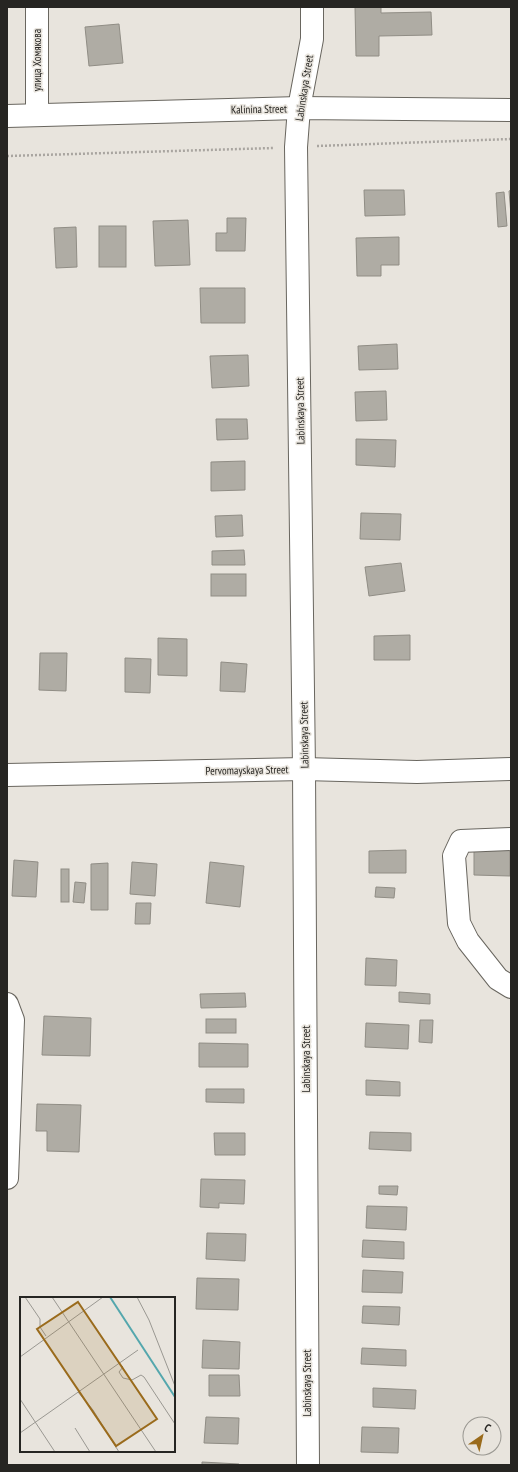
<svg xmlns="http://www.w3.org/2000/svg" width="518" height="1472" font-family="'PT Sans Narrow',sans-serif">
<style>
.building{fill:#afaca4;stroke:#908d85}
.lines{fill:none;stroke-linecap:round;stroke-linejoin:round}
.minor-casing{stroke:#69665f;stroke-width:24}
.tertiary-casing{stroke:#69665f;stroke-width:24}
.path{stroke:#a9a5a0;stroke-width:2.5;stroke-dasharray:2 2;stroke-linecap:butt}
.minor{stroke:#fff;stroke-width:22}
.tertiary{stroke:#fff;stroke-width:22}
.labels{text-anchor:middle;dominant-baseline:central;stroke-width:3;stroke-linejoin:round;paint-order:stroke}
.street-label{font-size:11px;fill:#262522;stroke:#e8e4dd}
.inset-river{fill:none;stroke:#54a7ad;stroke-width:2}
.inset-road{fill:none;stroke:#9a9892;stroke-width:1}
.view{fill:#9a6b1c;fill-opacity:0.15;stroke:#9a6b1c;stroke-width:2}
.inset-edge{fill:none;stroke:#262522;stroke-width:2}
</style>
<rect width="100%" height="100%" fill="#e8e4dd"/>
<g class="building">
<path d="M355 7H381V13L431 12 432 35 379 36V56H356Z"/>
<path d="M119 24 123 63 89 66 85 27Z"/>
<path d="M364 190H404L405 215 365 216Z"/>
<path d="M511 190V215L509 191Z"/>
<path d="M504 192 507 226 498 227 496 193Z"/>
<path d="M227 218H246L245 251H216V233H227Z"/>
<path d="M188 220 190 265 155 266 153 221Z"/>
<rect x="99" y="226" width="27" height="41"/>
<path d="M76 227 77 267 56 268 54 228Z"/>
<path d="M399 237V265H381V276H357L356 238Z"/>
<path d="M200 288H245V323H201Z"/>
<path d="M397 344 398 369 359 370 358 346Z"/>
<path d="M248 355 249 386 212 388 210 356Z"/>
<path d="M386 391 387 420 356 421 355 392Z"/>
<path d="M216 419H247L248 439 217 440Z"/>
<path d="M356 439 396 440 395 467 356 465Z"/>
<path d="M245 461V490L211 491V462Z"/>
<path d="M361 513 401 514 400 540 360 539Z"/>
<path d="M242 515 243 536 216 537 215 516Z"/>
<path d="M244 550 245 565H212V551Z"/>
<path d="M401 563 405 591 369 596 365 567Z"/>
<rect x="211" y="574" width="35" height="22"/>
<path d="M410 635V660H374V636Z"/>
<path d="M158 638 187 639V676L158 675Z"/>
<path d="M40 653H67L66 691 39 690Z"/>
<path d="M125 658 151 659 150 693 125 692Z"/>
<path d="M221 662 247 664 245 692 220 691Z"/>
<path d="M474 849 510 850V876L474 875Z"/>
<path d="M406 850V873H369V851Z"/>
<path d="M14 860 38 862 36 897 12 896Z"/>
<path d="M132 862 157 864 155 896 130 894Z"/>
<path d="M210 862 244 866 240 907 206 903Z"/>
<path d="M108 863V910H91V864Z"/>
<rect x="61" y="869" width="8" height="33"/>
<path d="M75 882 86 883 84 903 73 902Z"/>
<path d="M376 887 395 888 394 898 375 897Z"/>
<path d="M136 903H151L150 924H135Z"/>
<path d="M366 958 397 960 396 986 365 985Z"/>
<path d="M399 992 430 994V1004L399 1002Z"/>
<path d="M245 993 246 1007 201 1008 200 994Z"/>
<path d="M44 1016 91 1018 90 1056 42 1055Z"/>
<rect x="206" y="1019" width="30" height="14"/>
<path d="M420 1020H433L432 1043 419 1042Z"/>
<path d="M366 1023 409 1025 408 1049 365 1047Z"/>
<path d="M199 1043 248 1044V1067H199Z"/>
<path d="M366 1080 400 1082V1096L366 1095Z"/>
<path d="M206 1089H244V1103L206 1102Z"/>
<path d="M37 1104 81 1105 79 1152 47 1151V1131H36Z"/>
<path d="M370 1132 411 1133V1151L369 1149Z"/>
<path d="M214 1133H245V1155H215Z"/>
<path d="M201 1179 245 1180 244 1204 219 1203V1208L200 1207Z"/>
<path d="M379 1186H398L397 1195 379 1194Z"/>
<path d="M367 1206 407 1207 406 1230 366 1228Z"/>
<path d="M207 1233 246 1234 245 1261 206 1259Z"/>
<path d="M363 1240 404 1242V1259L362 1257Z"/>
<path d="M363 1270 403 1272 402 1293 362 1292Z"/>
<path d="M197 1278 239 1279 238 1310 196 1309Z"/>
<path d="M363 1306 400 1307 399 1325 362 1323Z"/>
<path d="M203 1340 240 1342 239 1369 202 1368Z"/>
<path d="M362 1348 406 1350V1366L361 1364Z"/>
<path d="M209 1375H239L240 1396H209Z"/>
<path d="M373 1388 416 1390 415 1409 373 1407Z"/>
<path d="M206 1417 239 1418 238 1444 204 1443Z"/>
<path d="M362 1427 399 1428 398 1453 361 1452Z"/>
<path d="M202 1462 239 1464V1465H202Z"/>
</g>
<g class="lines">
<g class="minor-casing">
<g id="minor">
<path d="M37 7V114"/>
<path d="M7 775 304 769 417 772 511 769"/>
<path d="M511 839 461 841 454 856 459 923 468 941 498 979 511 987"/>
<path d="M7 1004 13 1020 7 1178"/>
<path d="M308 1465 304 769 296 147 299 108 312 39V7"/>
</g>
</g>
<g class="tertiary-casing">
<path id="tertiary" d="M7 116 299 108 511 110"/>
</g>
<g class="path">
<path d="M317 146 511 139"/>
<path d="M7 156 274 148"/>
</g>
<use href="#minor" class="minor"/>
<use href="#tertiary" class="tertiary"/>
</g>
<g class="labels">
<g class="street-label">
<text transform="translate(37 60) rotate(-90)">улица Хомякова</text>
<text transform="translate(304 88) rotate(-81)">Labinskaya Street</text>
<text transform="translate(259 109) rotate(-1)">Kalinina Street</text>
<text transform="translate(300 411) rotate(-91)">Labinskaya Street</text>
<text transform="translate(304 735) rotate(-91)">Labinskaya Street</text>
<text transform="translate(247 770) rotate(-1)">Pervomayskaya Street</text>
<text transform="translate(306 1059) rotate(-90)">Labinskaya Street</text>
<text transform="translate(307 1383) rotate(-90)">Labinskaya Street</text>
</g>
</g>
<g transform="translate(20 1297)">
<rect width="155" height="155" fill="#e8e4dd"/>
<path class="inset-river" d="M90 0 155 100"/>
<path class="inset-road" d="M5 0 20 22V30L26 39M32 0 136 155M117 0 129 23 155 89M0 60 83 0M99 66 103 70 99 75 103 81 112 83 121 78 124 80 155 127M58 95 73 113 99 155M0 102 35 155M55 131 70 155M0 136 118 53"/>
<path class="view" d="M58 5 137 122 96 149 17 32Z"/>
<rect width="155" height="155" class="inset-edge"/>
</g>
<rect width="518" height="1472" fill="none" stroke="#262522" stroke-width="16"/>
<g transform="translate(482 1436) rotate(34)"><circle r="19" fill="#e8e4dd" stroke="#9a9892"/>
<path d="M0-3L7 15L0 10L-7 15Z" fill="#9a6b1c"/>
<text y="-6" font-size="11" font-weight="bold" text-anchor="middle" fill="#262522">С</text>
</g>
</svg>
